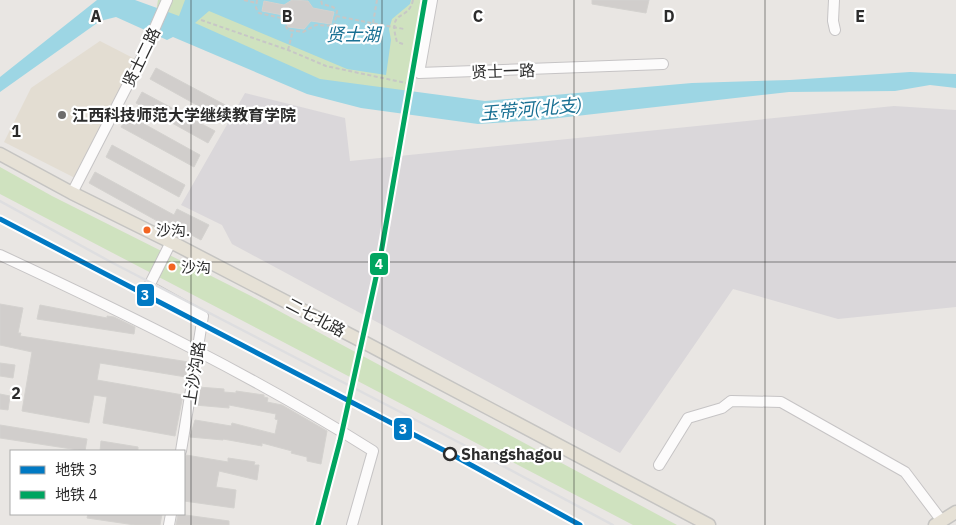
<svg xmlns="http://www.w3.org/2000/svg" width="956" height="525" font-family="'IBM Plex Sans','Noto Sans SC',sans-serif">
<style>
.industrial{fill:#dad7da}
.education{fill:#e3ddd2}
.green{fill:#cfe2bf}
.water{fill:#9dd6e4}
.building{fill:#d1cecc;stroke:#d4d2cf}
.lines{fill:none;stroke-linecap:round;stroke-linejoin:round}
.minor-casing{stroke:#c6c4c5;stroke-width:12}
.major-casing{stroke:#c5c4c2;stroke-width:15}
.path{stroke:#c7c7c6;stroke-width:2;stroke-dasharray:4 2.5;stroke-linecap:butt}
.minor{stroke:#fcfbfb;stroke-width:10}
.major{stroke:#e6e1d6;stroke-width:12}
.rail{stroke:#dedee0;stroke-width:2.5}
.path-bridge{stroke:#c7c7c6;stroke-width:2;stroke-dasharray:4 2.5;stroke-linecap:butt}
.metro-1-casing{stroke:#fff;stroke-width:9}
.metro-2-casing{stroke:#fff;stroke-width:9}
.metro-1{stroke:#0079c3;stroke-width:5}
.metro-2{stroke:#00a560;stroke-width:5}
.grid{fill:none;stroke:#2c2c2c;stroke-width:1;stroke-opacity:0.55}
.poi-dot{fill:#6e6d6c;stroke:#fff;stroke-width:2}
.bus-dot{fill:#f26522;stroke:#fff;stroke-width:2}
.stop-dot{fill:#fff;stroke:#2c2c2c;stroke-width:2.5}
.labels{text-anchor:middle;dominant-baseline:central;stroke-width:4.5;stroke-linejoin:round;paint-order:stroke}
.bus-label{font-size:15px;fill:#2c2c2c;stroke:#fff;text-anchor:start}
.street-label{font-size:16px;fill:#2c2c2c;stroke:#fff}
.poi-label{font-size:16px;font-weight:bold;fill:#2c2c2c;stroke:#fff;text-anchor:start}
.stop-label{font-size:16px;font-weight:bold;fill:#2c2c2c;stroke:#fff;text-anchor:start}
.water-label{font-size:18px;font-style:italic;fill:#197093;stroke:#fff}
.grid-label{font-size:16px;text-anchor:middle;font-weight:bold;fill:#2c2c2c;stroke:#fff;stroke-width:4.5;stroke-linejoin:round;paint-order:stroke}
.line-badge{stroke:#fff;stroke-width:2}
.badge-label{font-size:14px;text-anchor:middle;font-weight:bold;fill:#fff}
</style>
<rect width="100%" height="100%" fill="#e9e6e3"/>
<path class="industrial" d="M245 93 345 118 350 161 894 106 956 110V307L838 319 733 289 620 453 232 244 222 225 181 205Z"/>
<path class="education" d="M100 41 135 59 75 178 4 142 31 88Z"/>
<g class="green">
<path d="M158 0H428L411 95 319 81 156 12Z"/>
<path d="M0 167 52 196 251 296 677 525H633L0 194Z"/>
</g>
<path class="water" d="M97 0H135L179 16 185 0H411L410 4 392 19 389 29 391 40 386 75 347 69 209 11 195 23 320 79 485 101 692 83 790 80 910 72 956 74V88L930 85 895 91 789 92 541 120 478 124 361 108 307 94 173 37 167 40 116 17 100 21 0 92V77Z"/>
<g class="building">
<path d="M292 0 308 1 313 8 334 12 331 24 311 21 304 29 288 27 283 15 262 11 264 1 284 5Z"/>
<path d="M592 0H649L646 13 592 4Z"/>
<path d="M156 68 229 107 222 119 150 79Z"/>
<path d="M142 92 215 131 208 143 136 103Z"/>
<path d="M128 115 200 155 194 167 121 127Z"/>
<path d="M112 145 185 185 179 197 106 157Z"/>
<path d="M95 172 174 215 177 209 209 225 201 240 163 220 161 223 89 183Z"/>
<path d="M0 304 23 308 18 333H21L20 336 189 362 186 377 100 363 97 380 183 395 175 436 103 423 107 397 94 395 89 423 22 411 32 352 0 345Z"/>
<path d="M40 305 107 318V316L114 317 135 327 134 334 37 319Z"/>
<path d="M0 363 15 365 13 378 0 376Z"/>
<path d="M198 387 224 389V392L236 393V391L264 395V397L268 398 267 402 282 405 327 431 321 464 307 461V457L291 453 292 451 262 443V446L223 439V440L190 437 195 420 231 426 232 423 275 434 278 420 275 419 276 414 229 405V408L195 405Z"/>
<path d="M0 394 10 396 8 410 0 409Z"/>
<path d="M0 425 87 439 85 451 0 438Z"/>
<path d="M101 441 138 447V451H100Z"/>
<path d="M186 455 228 462V458L255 462 254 465H259L257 480 219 471 216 487 236 490 234 508 184 501V462Z"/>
<path d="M88 514H162L160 525H135L87 518Z"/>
<path d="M178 514 229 521V525H176Z"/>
</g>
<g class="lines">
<g class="minor-casing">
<g id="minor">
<path d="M432 0 419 73 663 64"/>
<path d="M834 0 833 21 835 30"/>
<path d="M72 193 142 57 167 0"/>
<path d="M171 242 149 286 203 316 181 451"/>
<path d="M0 255C127 314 254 376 373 451L352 525"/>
<path d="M659 465 688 418 722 408 731 401 781 402 905 472 942 521"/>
<path d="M169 525 171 514"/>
</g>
</g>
<g class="major-casing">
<g id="major">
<path d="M0 154 72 193 171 242 354 337 709 525"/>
<path d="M935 525 956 512"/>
</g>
</g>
<g class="path">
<path d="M244 0 256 3"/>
<path d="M257 0 256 8 259 13 281 18 288 30 303 32 316 25 334 26 337 11 333 7 322 4 321 0"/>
<path d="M336 16 361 21"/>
<path d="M201 20 288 50 326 66 406 83"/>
<path d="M373 23 377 0"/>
<path d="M403 44 397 42C387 7 408 23 413 0"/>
<path d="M288 50 293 30"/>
</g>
<use href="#minor" class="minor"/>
<use href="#major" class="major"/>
<path class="rail" d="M0 201 109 261 462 444 613 525"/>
<path class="path-bridge" d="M361 21 404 29"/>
<g class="metro-1-casing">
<path id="metro-1" d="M0 219 451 454 580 525"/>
</g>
<g class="metro-2-casing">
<path id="metro-2" d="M318 525 340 441 380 259 425 0"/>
</g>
<use href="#metro-1" class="metro-1"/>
<use href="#metro-2" class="metro-2"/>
</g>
<path class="grid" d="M191 0V525M382 0V525M574 0V525M765 0V525M0 262H956"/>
<circle class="poi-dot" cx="62" cy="115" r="5"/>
<g class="bus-dot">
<circle cx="147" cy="230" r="4.5"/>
<circle cx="172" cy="267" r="4.5"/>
</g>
<circle class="stop-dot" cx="450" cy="454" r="6"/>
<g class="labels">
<g class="bus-label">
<text x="156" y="230">沙沟.</text>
<text x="181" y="267">沙沟</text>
</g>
<g class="street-label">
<text transform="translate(141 57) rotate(-64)">贤士二路</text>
<text transform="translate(503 71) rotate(-2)">贤士一路</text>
<text transform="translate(316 317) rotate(28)">二七北路</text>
<text transform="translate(194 373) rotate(-81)">上沙沟路</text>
</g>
<g class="poi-label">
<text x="72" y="115">江西科技师范大学继续教育学院</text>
</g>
<g class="stop-label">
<text x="461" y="454">Shangshagou</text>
</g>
<g class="water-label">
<text x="353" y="34">贤士湖</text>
<text transform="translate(531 109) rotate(-5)">玉带河(北支)</text>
</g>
</g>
<g class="grid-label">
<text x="96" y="22">A</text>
<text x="287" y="22">B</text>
<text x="478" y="22">C</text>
<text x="669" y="22">D</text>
<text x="860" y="22">E</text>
<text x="16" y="137">1</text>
<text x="16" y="399">2</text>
</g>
<g class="line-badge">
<rect x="369" y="252" width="20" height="24" rx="5" fill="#00a560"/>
<rect x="136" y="283" width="19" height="24" rx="5" fill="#0079c3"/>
<rect x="393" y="417" width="20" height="24" rx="5" fill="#0079c3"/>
</g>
<g class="badge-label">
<text x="379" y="269">4</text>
<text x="145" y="300">3</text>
<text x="403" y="434">3</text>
</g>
<rect x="10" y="450" width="175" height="65" fill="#ffffff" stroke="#ababab"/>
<rect x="20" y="466" width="25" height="8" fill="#0079c3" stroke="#ababab"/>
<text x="55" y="475" font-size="15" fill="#2c2c2c">地铁 3</text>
<rect x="20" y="491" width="25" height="8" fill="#00a560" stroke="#ababab"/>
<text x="55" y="500" font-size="15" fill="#2c2c2c">地铁 4</text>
</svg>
